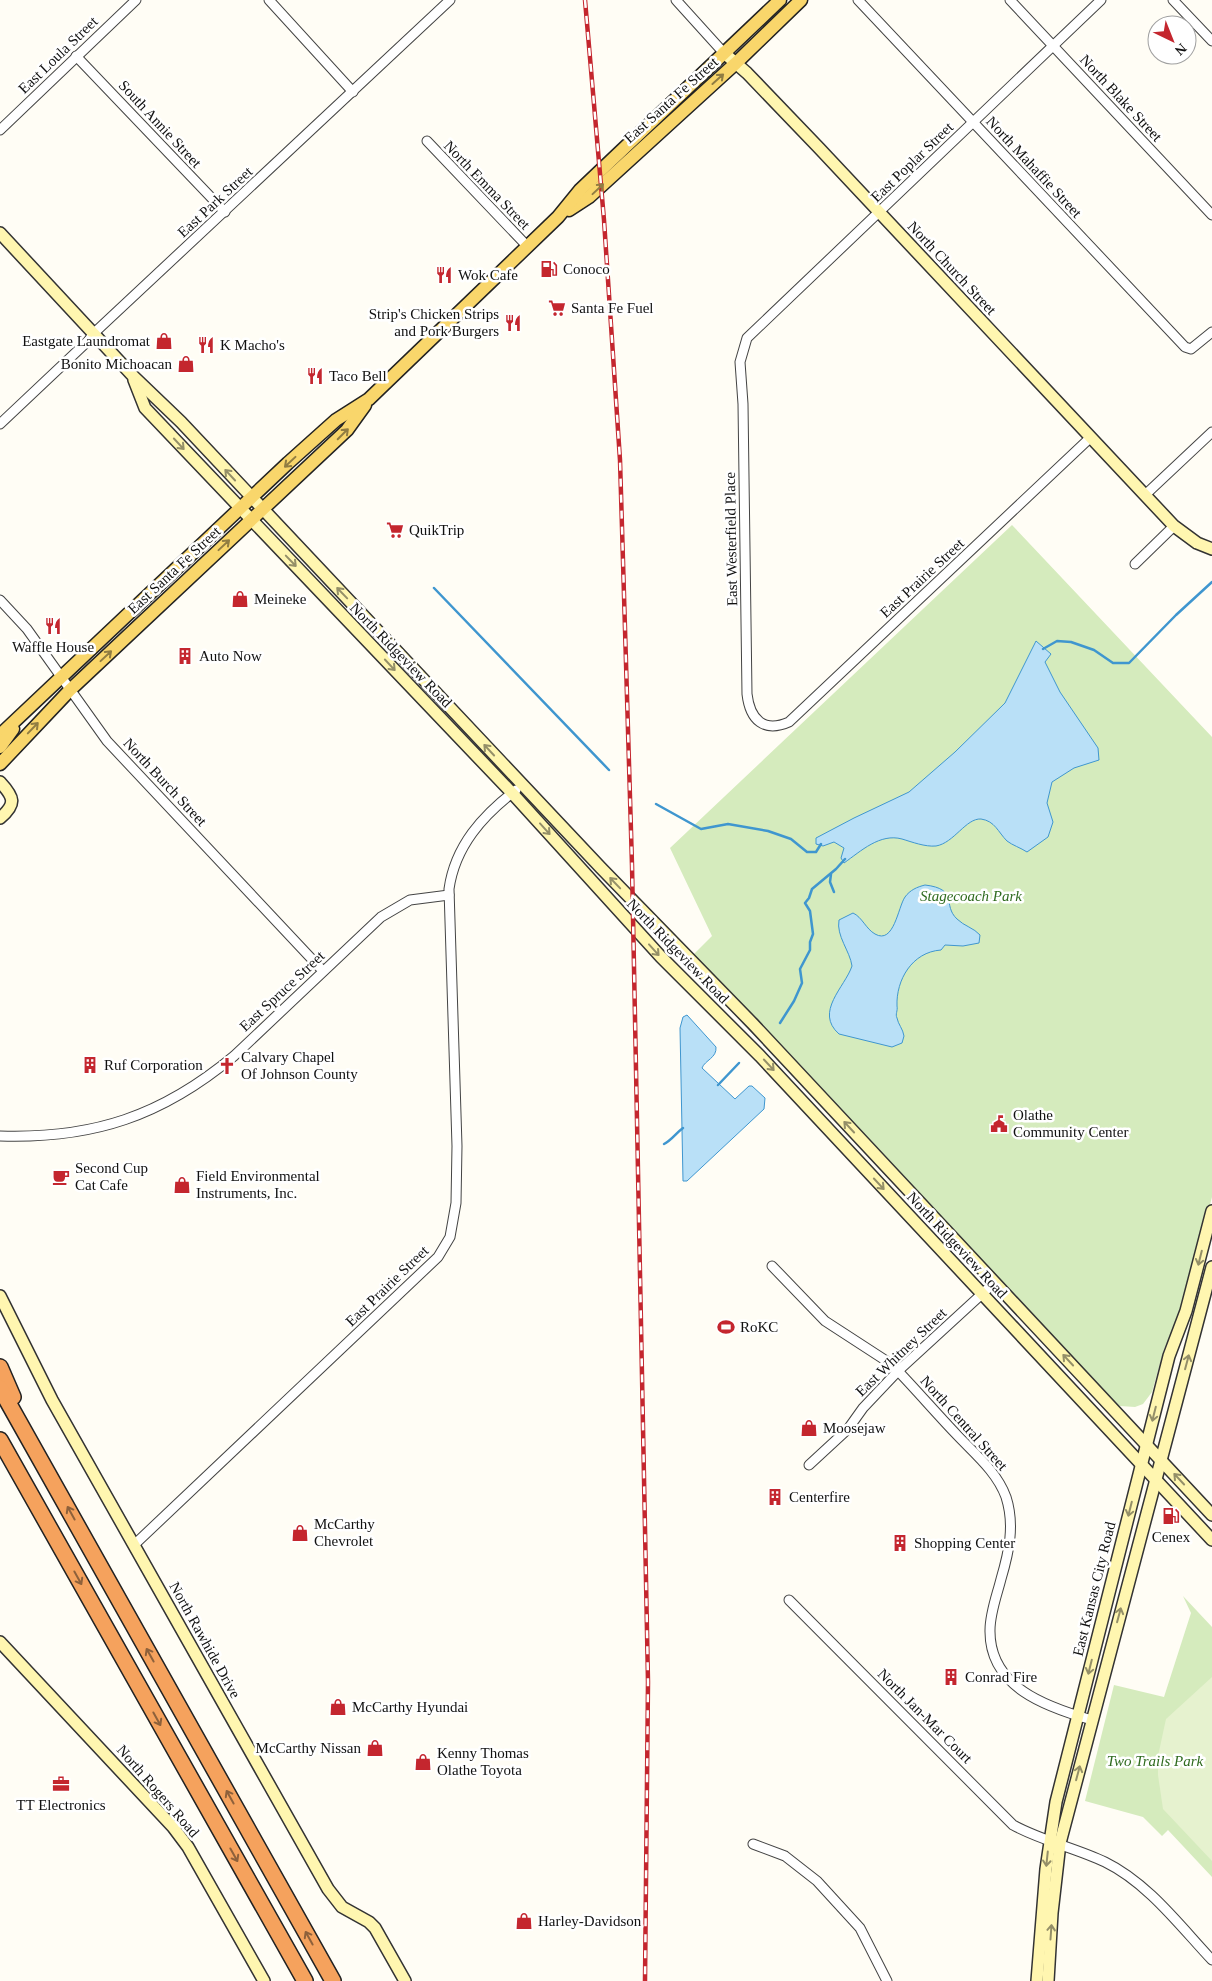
<svg xmlns="http://www.w3.org/2000/svg" width="1212" height="1981" font-family="'Times New Roman',serif">
<style>
.green{fill:#d5ebbd}
.pitch{fill:#e6f2cf}
.water{fill:#b9e0f7;stroke:#3f96cf}
.lines{fill:none;stroke-linecap:round;stroke-linejoin:round}
.stream{stroke:#3f96cf;stroke-width:2.5}
.street-casing{stroke:#444;stroke-width:11}
.secondary-casing{stroke:#333;stroke-width:14}
.primary-casing{stroke:#222;stroke-width:15}
.highway-casing{stroke:#222;stroke-width:18}
.street{stroke:#fff;stroke-width:9}
.secondary{stroke:#fff6b0;stroke-width:11}
.primary{stroke:#f9d66b;stroke-width:12}
.highway{stroke:#f5a25d;stroke-width:15}
.rail-casing{stroke:#c4262e;stroke-width:4.5}
.rail{stroke:#fff;stroke-width:2.5;stroke-dasharray:8;stroke-linecap:butt}
.oneway{stroke:#917d42}
.oneway2{stroke:#948f68}
.oneway3{stroke:#8e613b}
.labels{text-anchor:middle;dominant-baseline:central;stroke-width:5;stroke-linejoin:round;paint-order:stroke}
.street-label{font-size:15px;fill:#111;stroke:#fff}
.poi-label{font-size:15px;fill:#111;stroke:#fff;text-anchor:start}
.park-label{font-size:15px;font-style:italic;fill:#2f6b1f;stroke:#fff}
</style>
<rect width="100%" height="100%" fill="#fffdf5"/>
<g class="green">
<path d="M1012 525 1212 737V1197L1184 1305 1164 1349 1152 1392 1143 1404 1135 1407 1120 1406 1114 1402 692 956 712 936 670 848Z"/>
<path d="M1183 1596 1212 1627V1877L1168 1830 1162 1836 1143 1817 1085 1801 1114 1685 1164 1697 1191 1613Z"/>
</g>
<path class="pitch" d="M1212 1677V1861L1163 1809 1158 1775V1756L1166 1719Z"/>
<g class="water">
<path d="M1036 641 1051 654 1045 662 1060 692 1098 748 1099 760 1074 768 1052 782 1047 803 1053 822 1048 837 1027 852C1021 848 1012 845 1007 841 998 832 995 821 981 819 966 818 954 843 936 846 925 847 912 842 902 839 880 833 861 851 844 863L841 858 844 848 834 842 823 846 816 844V838L854 818 909 792 955 752 1005 703Z"/>
<path d="M925 885C959 889 942 905 957 919 964 926 974 928 980 935L979 943 963 946 945 945 941 950C912 952 896 980 897 1006 898 1011 895 1014 897 1018 898 1024 903 1029 904 1036L902 1043 892 1047 839 1034C814 1012 845 987 852 966 850 951 836 936 839 920L853 913C862 917 866 929 875 934 894 945 898 907 905 897 910 890 917 887 925 885Z"/>
<path d="M687 1015 716 1047C717 1058 705 1060 702 1068L735 1099 749 1086H752L765 1098 764 1109 687 1181H683L680 1028 683 1017Z"/>
</g>
<g class="lines">
<g class="stream">
<path d="M434 588 609 770"/>
<path d="M1043 649 1057 641 1071 642 1094 650 1113 663H1129L1176 615 1212 582"/>
<path d="M656 804 701 829 728 824 768 831 791 839 807 852H816L821 844"/>
<path d="M831 874 830 882 834 892"/>
<path d="M780 1023 794 1001 802 983 800 969 810 950V942L813 934 810 911 805 903 809 898 812 889 836 869 845 859"/>
<path d="M718 1085 739 1063"/>
<path d="M664 1144C672 1140 676 1133 683 1128"/>
</g>
<g class="street-casing">
<g id="street">
<path d="M269 0 353 92"/>
<path d="M676 0 723 52"/>
<path d="M858 0 1185 347 1191 349 1212 332"/>
<path d="M1010 0 1212 215"/>
<path d="M1173 0 1212 41"/>
<path d="M76 56 225 212"/>
<path d="M0 130 136 0"/>
<path d="M427 141 528 247"/>
<path d="M0 424 89 340 93 334 450 0"/>
<path d="M1091 437 789 722C764 733 750 720 747 694L743 404 740 362 747 338 1101 0"/>
<path d="M1145 495 1212 432"/>
<path d="M1135 564 1174 526"/>
<path d="M0 600 27 629 107 741 323 971"/>
<path d="M0 1136C93 1139 162 1116 234 1056L381 917 410 900 449 895"/>
<path d="M772 1266 825 1321 885 1360 898 1371C918 1392 937 1414 957 1435 975 1454 997 1472 1006 1497 1015 1525 1009 1552 1001 1579 997 1595 990 1613 990 1630 989 1687 1046 1707 1092 1720"/>
<path d="M809 1465 848 1429 863 1408 898 1371 995 1282"/>
<path d="M134 1545 438 1257 450 1237 456 1203 457 1146 449 889C455 846 483 815 516 790"/>
<path d="M789 1600 1013 1825C1042 1841 1076 1848 1105 1862 1148 1883 1180 1926 1212 1960"/>
<path d="M753 1844 785 1856 817 1881 860 1928 887 1981"/>
</g>
</g>
<g class="secondary-casing">
<g id="secondary">
<path d="M723 52 747 73 819 148 1174 526 1197 543 1212 549"/>
<path d="M0 233 133 376 181 422 601 868 753 1024 1212 1515"/>
<path d="M134 380 145 408 512 793 661 957 760 1056 1212 1540"/>
<path d="M0 782C14 797 17 804 0 818"/>
<path d="M0 1296 52 1400 328 1889 342 1907 369 1922 375 1928 405 1981"/>
<path d="M0 1642 173 1827 188 1847 264 1981"/>
<path d="M1037 1981 1046 1869 1056 1802 1169 1356 1186 1311 1212 1211"/>
<path d="M1048 1981 1052 1913 1060 1843 1212 1267"/>
</g>
</g>
<g class="primary-casing">
<g id="primary">
<path d="M569 210 589 197 736 63 801 0"/>
<path d="M0 735 288 463 336 420 369 399 558 217 580 190 780 0"/>
<path d="M0 747 13 729"/>
<path d="M0 764 70 690 347 430 365 405"/>
</g>
</g>
<g class="highway-casing">
<g id="highway">
<path d="M0 1367 13 1397"/>
<path d="M0 1388 333 1981"/>
<path d="M0 1440 305 1981"/>
</g>
</g>
<use href="#street" class="street"/>
<use href="#secondary" class="secondary"/>
<use href="#primary" class="primary"/>
<use href="#highway" class="highway"/>
<g class="rail-casing">
<path id="rail" d="M585 0 604 220 620 460 632 865 648 1682 645 1981"/>
</g>
<use href="#rail" class="rail"/>
</g>
<defs><path id="oneway-shaft" d="M-6 0H5M1.5-3L5.5 0L1.5 3" fill="none" stroke-width="1.6" stroke-linecap="round" stroke-linejoin="round" transform="scale(1.25)"/></defs>
<g class="oneway">
<use href="#oneway-shaft" transform="translate(718 79) rotate(-42)"/>
<use href="#oneway-shaft" transform="translate(598 189) rotate(-43)"/>
<use href="#oneway-shaft" transform="translate(343 434) rotate(-45)"/>
<use href="#oneway-shaft" transform="translate(290 462) rotate(137)"/>
<use href="#oneway-shaft" transform="translate(224 545) rotate(-43)"/>
<use href="#oneway-shaft" transform="translate(106 656) rotate(-43)"/>
<use href="#oneway-shaft" transform="translate(33 728) rotate(-46)"/>
</g>
<g class="oneway2">
<use href="#oneway-shaft" transform="translate(179 444) rotate(47)"/>
<use href="#oneway-shaft" transform="translate(230 475) rotate(-133)"/>
<use href="#oneway-shaft" transform="translate(291 561) rotate(46)"/>
<use href="#oneway-shaft" transform="translate(342 593) rotate(-134)"/>
<use href="#oneway-shaft" transform="translate(390 665) rotate(47)"/>
<use href="#oneway-shaft" transform="translate(489 750) rotate(-133)"/>
<use href="#oneway-shaft" transform="translate(545 829) rotate(48)"/>
<use href="#oneway-shaft" transform="translate(615 883) rotate(-134)"/>
<use href="#oneway-shaft" transform="translate(654 950) rotate(48)"/>
<use href="#oneway-shaft" transform="translate(769 1065) rotate(47)"/>
<use href="#oneway-shaft" transform="translate(849 1127) rotate(-133)"/>
<use href="#oneway-shaft" transform="translate(879 1184) rotate(47)"/>
<use href="#oneway-shaft" transform="translate(1200 1258) rotate(104)"/>
<use href="#oneway-shaft" transform="translate(1068 1360) rotate(-133)"/>
<use href="#oneway-shaft" transform="translate(1187 1362) rotate(-75)"/>
<use href="#oneway-shaft" transform="translate(1154 1414) rotate(104)"/>
<use href="#oneway-shaft" transform="translate(1179 1479) rotate(-133)"/>
<use href="#oneway-shaft" transform="translate(1130 1509) rotate(104)"/>
<use href="#oneway-shaft" transform="translate(1119 1615) rotate(-75)"/>
<use href="#oneway-shaft" transform="translate(1090 1667) rotate(104)"/>
<use href="#oneway-shaft" transform="translate(1078 1773) rotate(-75)"/>
<use href="#oneway-shaft" transform="translate(1047 1859) rotate(96)"/>
<use href="#oneway-shaft" transform="translate(1051 1932) rotate(-86)"/>
</g>
<g class="oneway3">
<use href="#oneway-shaft" transform="translate(71 1513) rotate(-119)"/>
<use href="#oneway-shaft" transform="translate(78 1578) rotate(61)"/>
<use href="#oneway-shaft" transform="translate(150 1655) rotate(-119)"/>
<use href="#oneway-shaft" transform="translate(157 1719) rotate(61)"/>
<use href="#oneway-shaft" transform="translate(230 1797) rotate(-119)"/>
<use href="#oneway-shaft" transform="translate(234 1855) rotate(61)"/>
<use href="#oneway-shaft" transform="translate(309 1938) rotate(-119)"/>
</g>
<defs>
<g id="fuel-bare" transform="scale(1.35)"><path d="M-5.5-6h7V0h2V4h1.3V-2.5L3-4.5l.8-.8L6-3V5H2.5V1h-1V6h-7ZM-4.2-4.7v3.2H.2V-4.7Z" fill="#c4262e" stroke="#fff" stroke-width="2.5" paint-order="stroke"/></g>
<g id="restaurant-bare" transform="scale(1.35)"><path d="M-5-6h1v4h1v-4h1v4h1v-4h1v5L-1.5 .5V6h-2V.5L-5-1ZM5-6V6H3V1.5H1.5Q1.5-4 5-6Z" fill="#c4262e" stroke="#fff" stroke-width="2.5" paint-order="stroke"/></g>
<g id="supermarket-bare" transform="scale(1.35)"><path d="M-6-5.5h2.5l.6 2H6L4.5 2H-2.5L-4.4-4H-6ZM-1.5 3.2a1.3 1.3 0 1 0 .1 0ZM3 3.2a1.3 1.3 0 1 0 .1 0Z" fill="#c4262e" stroke="#fff" stroke-width="2.5" paint-order="stroke"/></g>
<g id="shop-bare" transform="scale(1.35)"><path d="M-5-2.5h2.3a2.7 3.5 0 0 1 5.4 0H5L5.5 6h-11ZM-1.5-2.5h3a1.5 2.3 0 0 0-3 0Z" fill="#c4262e" stroke="#fff" stroke-width="2.5" paint-order="stroke"/></g>
<g id="building-bare" transform="scale(1.35)"><path d="M-4-6H4V6H1V3H-1V6H-4ZM-2.5-4.3h1.7v1.8h-1.7ZM.8-4.3h1.7v1.8H.8ZM-2.5-1h1.7V.8h-1.7ZM.8-1h1.7V.8H.8Z" fill="#c4262e" stroke="#fff" stroke-width="2.5" paint-order="stroke"/></g>
<g id="church-bare" transform="scale(1.35)"><path d="M-1.2-6h2.4v3.5h3.3v2.4h-3.3V6h-2.4V-.1h-3.3v-2.4h3.3Z" fill="#c4262e" stroke="#fff" stroke-width="2.5" paint-order="stroke"/></g>
<g id="civic-bare" transform="scale(1.35)"><path d="M-.6-6.5H3V-4.5H.6V-3L4-1V1h2V6H-6V1h2V-1L-.6-3ZM-1.2 2.5V6h2.4V2.5Z" fill="#c4262e" stroke="#fff" stroke-width="2.5" paint-order="stroke"/></g>
<g id="cafe-bare" transform="scale(1.35)"><path d="M-5.5-4.5H6V0H3Q3 3.5 0 3.5H-2.5Q-5.5 3.5-5.5 0ZM3-3.2v2h1.7v-2ZM-6 4.5H4V6H-6Z" fill="#c4262e" stroke="#fff" stroke-width="2.5" paint-order="stroke"/></g>
<g id="stadium-bare" transform="scale(1.35)"><path d="M0-5a6.5 5 0 1 0 0 10a6.5 5 0 1 0 0-10ZM-3.5-1.8h7v3.6h-7Z" fill="#c4262e" stroke="#fff" stroke-width="2.5" paint-order="stroke"/></g>
<g id="office-bare" transform="scale(1.35)"><path d="M-6-3h4V-5.5h4V-3h4V5H-6ZM-1-4.5V-3h2v-1.5ZM-6 0V1H6V0Z" fill="#c4262e" stroke="#fff" stroke-width="2.5" paint-order="stroke"/></g>
</defs>
<g fill-rule="evenodd">
<use href="#fuel-bare" x="549" y="269"/>
<use href="#restaurant-bare" x="444" y="275"/>
<use href="#supermarket-bare" x="557" y="308"/>
<use href="#restaurant-bare" x="513" y="323"/>
<use href="#shop-bare" x="164" y="341"/>
<use href="#restaurant-bare" x="206" y="345"/>
<use href="#shop-bare" x="186" y="364"/>
<use href="#restaurant-bare" x="315" y="376"/>
<use href="#supermarket-bare" x="395" y="530"/>
<use href="#shop-bare" x="240" y="599"/>
<use href="#restaurant-bare" x="53" y="626"/>
<use href="#building-bare" x="185" y="656"/>
<use href="#building-bare" x="90" y="1065"/>
<use href="#church-bare" x="227" y="1066"/>
<use href="#civic-bare" x="999" y="1124"/>
<use href="#cafe-bare" x="61" y="1177"/>
<use href="#shop-bare" x="182" y="1185"/>
<use href="#stadium-bare" x="726" y="1327"/>
<use href="#shop-bare" x="809" y="1428"/>
<use href="#building-bare" x="775" y="1497"/>
<use href="#fuel-bare" x="1171" y="1516"/>
<use href="#shop-bare" x="300" y="1533"/>
<use href="#building-bare" x="900" y="1543"/>
<use href="#building-bare" x="951" y="1677"/>
<use href="#shop-bare" x="338" y="1707"/>
<use href="#shop-bare" x="375" y="1748"/>
<use href="#shop-bare" x="423" y="1762"/>
<use href="#office-bare" x="61" y="1784"/>
<use href="#shop-bare" x="524" y="1921"/>
</g>
<g class="labels">
<g class="street-label">
<text transform="translate(58 55) rotate(-44)">East Loula Street</text>
<text transform="translate(1121 98) rotate(47)">North Blake Street</text>
<text transform="translate(671 100) rotate(-42)">East Santa Fe Street</text>
<text transform="translate(160 124) rotate(47)">South Annie Street</text>
<text transform="translate(912 162) rotate(-44)">East Poplar Street</text>
<text transform="translate(1034 167) rotate(47)">North Mahaffie Street</text>
<text transform="translate(487 185) rotate(46)">North Emma Street</text>
<text transform="translate(215 202) rotate(-43)">East Park Street</text>
<text transform="translate(952 268) rotate(47)">North Church Street</text>
<text transform="translate(731 539) rotate(-91)">East Westerfield Place</text>
<text transform="translate(174 570) rotate(-43)">East Santa Fe Street</text>
<text transform="translate(922 578) rotate(-43)">East Prairie Street</text>
<text transform="translate(401 655) rotate(46)">North Ridgeview Road</text>
<text transform="translate(165 782) rotate(47)">North Burch Street</text>
<text transform="translate(678 951) rotate(46)">North Ridgeview Road</text>
<text transform="translate(282 991) rotate(-43)">East Spruce Street</text>
<text transform="translate(957 1245) rotate(47)">North Ridgeview Road</text>
<text transform="translate(387 1286) rotate(-44)">East Prairie Street</text>
<text transform="translate(901 1352) rotate(-44)">East Whitney Street</text>
<text transform="translate(964 1423) rotate(48)">North Central Street</text>
<text transform="translate(1094 1589) rotate(-76)">East Kansas City Road</text>
<text transform="translate(205 1640) rotate(61)">North Rawhide Drive</text>
<text transform="translate(925 1716) rotate(45)">North Jan-Mar Court</text>
<text transform="translate(158 1791) rotate(49)">North Rogers Road</text>
</g>
<g class="poi-label">
<text x="563" y="269">Conoco</text>
<text x="458" y="275">Wok Cafe</text>
<text x="571" y="308">Santa Fe Fuel</text>
<text x="499" y="314" text-anchor="end">Strip's Chicken Strips<tspan x="499" dy="17">and Pork Burgers</tspan></text>
<text x="150" y="341" text-anchor="end">Eastgate Laundromat</text>
<text x="220" y="345">K Macho's</text>
<text x="172" y="364" text-anchor="end">Bonito Michoacan</text>
<text x="329" y="376">Taco Bell</text>
<text x="409" y="530">QuikTrip</text>
<text x="254" y="599">Meineke</text>
<text x="53" y="647" text-anchor="middle">Waffle House</text>
<text x="199" y="656">Auto Now</text>
<text x="241" y="1057">Calvary Chapel<tspan x="241" dy="17">Of Johnson County</tspan></text>
<text x="104" y="1065">Ruf Corporation</text>
<text x="1013" y="1115">Olathe<tspan x="1013" dy="17">Community Center</tspan></text>
<text x="75" y="1168">Second Cup<tspan x="75" dy="17">Cat Cafe</tspan></text>
<text x="196" y="1176">Field Environmental<tspan x="196" dy="17">Instruments, Inc.</tspan></text>
<text x="740" y="1327">RoKC</text>
<text x="823" y="1428">Moosejaw</text>
<text x="789" y="1497">Centerfire</text>
<text x="314" y="1524">McCarthy<tspan x="314" dy="17">Chevrolet</tspan></text>
<text x="1171" y="1537" text-anchor="middle">Cenex</text>
<text x="914" y="1543">Shopping Center</text>
<text x="965" y="1677">Conrad Fire</text>
<text x="352" y="1707">McCarthy Hyundai</text>
<text x="361" y="1748" text-anchor="end">McCarthy Nissan</text>
<text x="437" y="1753">Kenny Thomas<tspan x="437" dy="17">Olathe Toyota</tspan></text>
<text x="61" y="1805" text-anchor="middle">TT Electronics</text>
<text x="538" y="1921">Harley-Davidson</text>
</g>
<g class="park-label">
<text x="971" y="896">Stagecoach Park</text>
<text x="1155" y="1761">Two Trails Park</text>
</g>
</g>
<g transform="translate(1172 40) rotate(137)"><circle r="24" fill="#ffffff" stroke="#a0a0a0"/>
<path d="M0-4L9 19L0 12L-9 19Z" fill="#c4262e"/>
<text y="-8" font-size="14" font-weight="bold" text-anchor="middle" fill="#111111">N</text>
</g>
</svg>
